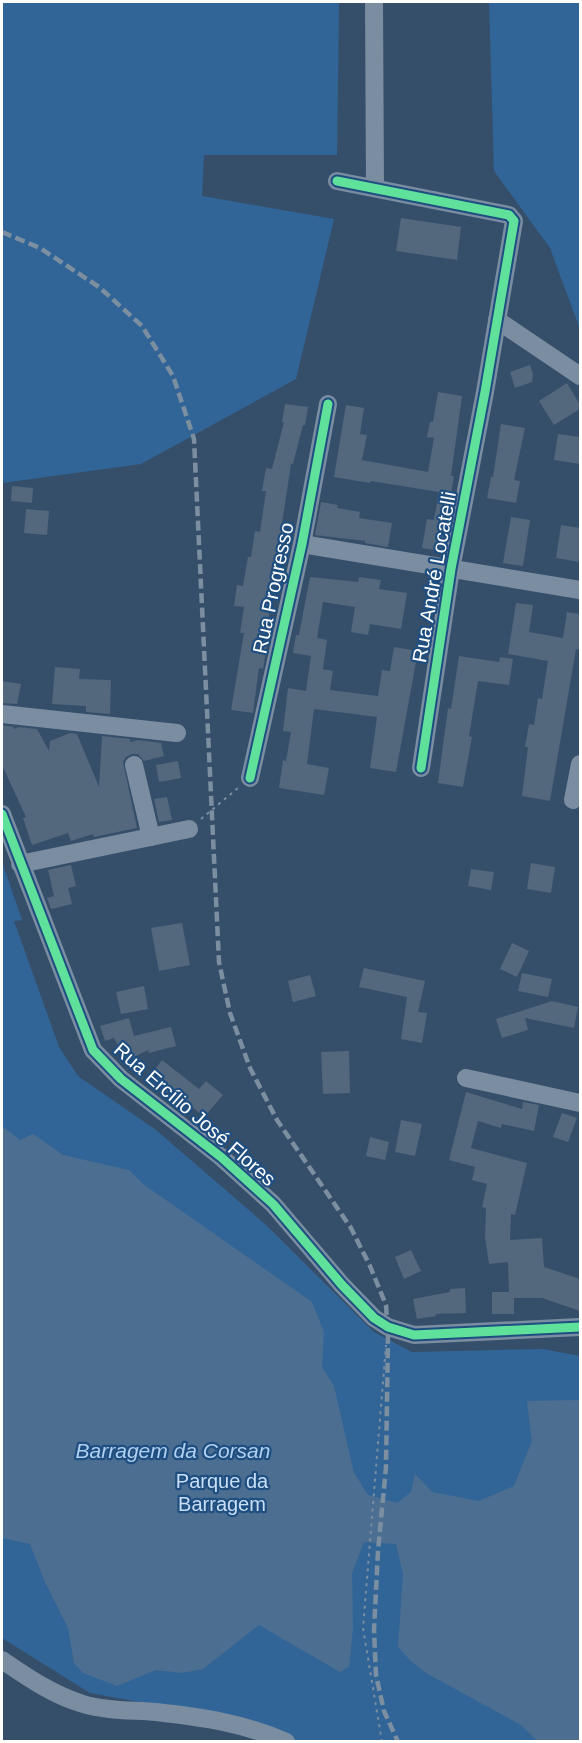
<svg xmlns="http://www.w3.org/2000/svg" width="582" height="1743" font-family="Arial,sans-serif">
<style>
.green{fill:#326597}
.water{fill:#4c6e91}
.building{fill:#53677d}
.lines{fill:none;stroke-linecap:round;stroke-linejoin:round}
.path{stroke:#7b8da0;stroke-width:2;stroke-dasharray:3 4.5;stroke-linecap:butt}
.minor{stroke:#7b8da0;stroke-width:18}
.rail{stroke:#7c8fa0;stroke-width:4.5;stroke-dasharray:10 4.5;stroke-linecap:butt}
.cycleway-casing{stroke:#1f4e80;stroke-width:13}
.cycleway{stroke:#60e19b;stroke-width:9}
.labels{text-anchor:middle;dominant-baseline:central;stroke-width:4.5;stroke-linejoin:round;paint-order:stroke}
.street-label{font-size:20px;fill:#fff;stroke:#1f4e80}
.park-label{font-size:20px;fill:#c8dff6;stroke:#1f4e80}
.water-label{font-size:21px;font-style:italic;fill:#afd0f0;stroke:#1f4e80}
</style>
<rect width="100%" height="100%" fill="#354f6a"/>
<g class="green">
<path d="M2 2H339L337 155H204L202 196 334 219 296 379 141 464 2 483Z"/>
<path d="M489 2H580V329L550 248 494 171Z"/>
<path d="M2 862 22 920 14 921 59 1047 78 1076 156 1130 266 1225 374 1332 412 1352 543 1349 580 1356V1741H272L250 1722 90 1693 2 1638Z"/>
</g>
<path class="water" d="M2 1126 20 1140 33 1134 63 1155 129 1170 143 1184 312 1302 324 1332 322 1367 334 1386 354 1473 368 1495 397 1503 411 1492 415 1474 432 1492 479 1501 514 1486 532 1441 527 1401 580 1400V1741H537L521 1725 426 1673 411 1661 398 1647 403 1574 396 1544 364 1542 352 1573 353 1628 349 1667 340 1672 259 1625 203 1669 182 1673 156 1670 117 1686 83 1673 74 1663 68 1628 45 1582 30 1544 2 1538Z"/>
<g class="building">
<path d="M401 218 461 227 457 260 396 251Z"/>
<path d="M530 365 533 374 532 382 515 388 510 372Z"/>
<path d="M567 383 580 405V409L554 425 539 401Z"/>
<path d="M438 392 462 396 451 476H454L451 494H453L450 513H447L441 551 422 548 427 519 434 520 439 492 371 481 370 483 334 477 346 405 364 408 360 434 367 435 362 460 428 472 434 438 427 437 430 422H433Z"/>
<path d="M285 404 308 407 305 425H303L293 464H291L272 590 274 591 264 640H268L263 669 259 668 253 713 231 710 244 633H240L244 607 234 606 237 585 243 586 248 557H251L255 531 260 532 266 491H262L266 468 272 469 284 422H282Z"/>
<path d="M501 424 525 428 514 480 520 481 516 503 487 498 491 477H493Z"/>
<path d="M558 434 580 437V464L554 460Z"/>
<path d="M12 486 33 488 32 503 11 501Z"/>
<path d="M321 502 338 505 337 508 360 512 359 518 392 523 388 547 365 543V541L315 535Z"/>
<path d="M26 509 49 511 47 535 24 533Z"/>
<path d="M511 517 530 520 523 566 503 563Z"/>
<path d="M561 525 580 528V562L556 558Z"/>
<path d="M310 577 358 582 359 577 381 580 379 589 407 593 401 629 370 624 368 635 351 632 355 607 323 602 317 638 327 640 323 669 333 671 330 690 378 696 382 670 390 671 394 647 418 651 396 772 370 768 377 717 314 709 307 764 329 768 324 795 279 788 283 760 286 761 291 732 283 731 288 688 306 691 311 656 293 653 296 635H299Z"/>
<path d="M516 603 533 605 529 632 563 638 567 612 580 614V650L576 649 550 801 522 796 528 747H525L529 724 534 725 538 698 542 699 548 661 508 654Z"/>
<path d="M459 656 499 662 500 657 513 659 509 685 478 681 469 736 472 737 463 787 438 783 448 708 451 709Z"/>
<path d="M55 667 80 669 79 679 111 680 110 714 86 712V706L52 704Z"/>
<path d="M2 681 21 684 17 704 2 703Z"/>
<path d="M2 725 14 727V729L18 727 37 729 49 751 50 741 70 733 77 734 99 787 102 736 130 739V742L138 740 161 743 164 756 144 761 138 754H132L126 757 123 762 137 828 94 837 93 834 71 841 68 833 32 845 23 818 26 817 2 765Z"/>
<path d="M178 761 181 778 159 782 156 765Z"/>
<path d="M167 797 172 820 159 822 154 799Z"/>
<path d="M531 863 555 867 551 893 527 889Z"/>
<path d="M71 865 76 886 68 888 72 904 51 909 47 898 54 896 48 870Z"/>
<path d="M471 869 494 872 491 890 468 886Z"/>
<path d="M182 923 190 965 159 971 151 928Z"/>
<path d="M512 943 529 951 517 977 500 969Z"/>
<path d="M364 968 425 981 418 1012 427 1013 422 1043 401 1039 407 997 359 987Z"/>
<path d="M522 973 552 979 548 997 518 991Z"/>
<path d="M310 975 316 996 293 1002 288 981Z"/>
<path d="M144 986 148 1009 121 1014 116 992Z"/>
<path d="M552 1001 578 1007 574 1028 525 1018 528 1030 502 1038 496 1019Z"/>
<path d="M129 1018 134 1036 171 1027 176 1046 149 1053 148 1050 126 1061 114 1038 105 1041 100 1026Z"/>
<path d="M349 1051 350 1093 323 1094 321 1052Z"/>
<path d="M162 1060 199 1089 206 1081 223 1095 204 1117 182 1098 178 1103 163 1089 161 1091 147 1080Z"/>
<path d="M466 1092 522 1109 523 1102 539 1105 534 1131 502 1124 501 1128 478 1121 471 1148 527 1163 515 1215 511 1214 510 1240 542 1238 544 1267 580 1279V1311L542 1298H514V1314H492V1292H509L508 1262 489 1264 485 1237 486 1208 482 1207 487 1184 472 1180 475 1167 449 1160Z"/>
<path d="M562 1113 577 1118 568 1142 553 1137Z"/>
<path d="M401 1120 422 1124 415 1156 395 1152Z"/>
<path d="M370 1137 389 1142 385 1160 366 1156Z"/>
<path d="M411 1250 421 1271 404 1279 395 1257Z"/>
<path d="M465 1288 466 1313 435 1314 436 1316 417 1319 413 1299 450 1292V1289Z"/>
</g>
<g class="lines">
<g class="path">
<path d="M201 819 238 788"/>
<path d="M382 1742 363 1628 386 1345"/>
</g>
<g class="minor">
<path d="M374 2 375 187"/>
<path d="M337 181 509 215 514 221 485 392 451 569 421 768"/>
<path d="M497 320 580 376"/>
<path d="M302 544 580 590"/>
<path d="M2 714 177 733"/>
<path d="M134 765 151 837"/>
<path d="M250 778 302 544 328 404"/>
<path d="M573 800 580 764"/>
<path d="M2 814 93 1050 121 1079 221 1157 273 1204 342 1285 374 1318 388 1327 414 1335 580 1327"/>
<path d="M20 864 189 829"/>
<path d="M466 1078 580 1103"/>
<path d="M2 1660C27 1677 53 1695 83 1704 106 1711 132 1710 156 1712 201 1717 244 1723 286 1742"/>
</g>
<path class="rail" d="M2 232 40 248 99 287 142 326 173 376 194 439 219 962 230 1013 250 1068 277 1120 351 1228 370 1266 386 1305 388 1335 386 1467 378 1551 374 1630 376 1675 384 1711 398 1742"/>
<g class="cycleway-casing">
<g id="cycleway">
<path d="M337 181 509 215 514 221 485 392 451 569 421 768"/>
<path d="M250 778 302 544 328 404"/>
<path d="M2 814 93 1050 121 1079 221 1157 273 1204 342 1285 374 1318 388 1327 414 1335 580 1327"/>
</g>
</g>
<use href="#cycleway" class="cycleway"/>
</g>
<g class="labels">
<g class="street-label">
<text transform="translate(434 577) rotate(-80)">Rua André Locatelli</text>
<text transform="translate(273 588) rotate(-78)">Rua Progresso</text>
<text transform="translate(195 1114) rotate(41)">Rua Ercílio José Flores</text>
</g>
<g class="park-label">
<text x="222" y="1481">Parque da<tspan x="222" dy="23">Barragem</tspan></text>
</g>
<g class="water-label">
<text x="173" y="1450">Barragem da Corsan</text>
</g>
</g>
<rect width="582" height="1743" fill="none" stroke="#ffffff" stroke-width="6"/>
</svg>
